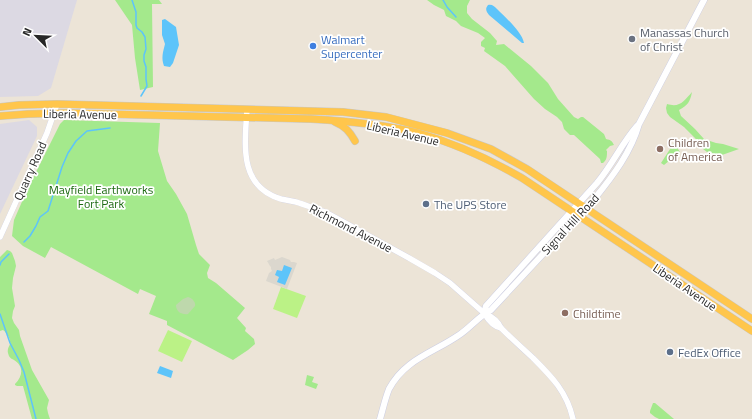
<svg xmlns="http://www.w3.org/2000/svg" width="752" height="419" font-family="'Titillium Web',sans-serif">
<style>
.industrial{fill:#dcd9e3}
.green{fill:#a4e98c}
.cemetery{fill:#bed8ac}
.pitch{fill:#bbf286}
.plaza{fill:#dbd7ce}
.water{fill:#5dc4fa}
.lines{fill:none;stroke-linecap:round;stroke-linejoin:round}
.stream{stroke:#5dc4fa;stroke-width:1.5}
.tertiary-casing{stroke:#cccee3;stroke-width:6}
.secondary-casing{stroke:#cccee3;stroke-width:7}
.trunk-casing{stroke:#c7c7c7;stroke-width:8}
.tertiary{stroke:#fff;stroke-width:5.5}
.secondary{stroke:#fff;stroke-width:6}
.trunk{stroke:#ffc64c;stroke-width:7}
.worship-dot{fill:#6b7280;stroke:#fff;stroke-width:1.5}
.shop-dot{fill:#3f7fe0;stroke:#fff;stroke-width:1.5}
.education-dot{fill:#8d6e63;stroke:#fff;stroke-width:1.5}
.service-dot{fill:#5c6f8a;stroke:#fff;stroke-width:1.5}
.labels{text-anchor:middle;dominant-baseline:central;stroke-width:3.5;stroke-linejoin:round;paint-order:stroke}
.worship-label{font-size:12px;fill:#5b616d;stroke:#fff;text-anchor:start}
.shop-label{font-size:12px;fill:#366cbe;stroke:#fff;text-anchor:start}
.street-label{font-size:12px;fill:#272727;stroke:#fff}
.education-label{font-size:12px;fill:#785e54;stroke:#fff;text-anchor:start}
.park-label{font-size:12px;fill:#1d6a12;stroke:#fff}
.service-label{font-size:12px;fill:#4e5e75;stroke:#fff;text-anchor:start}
</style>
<rect width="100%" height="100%" fill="#ece4d7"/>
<g class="industrial">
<path d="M0 0H77L51 88 38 96 0 97Z"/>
<path d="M29 120 37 127V136L0 214V124Z"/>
</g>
<g class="green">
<path d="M115 0H159L162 4H152L153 87 140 90 135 58 132 25Z"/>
<path d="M427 0H470L467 6V13L472 19 490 33 497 41 496 45 504 44 531 66 548 83 558 99 574 117 578 119 581 117H583L604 134 606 139C611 140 612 141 614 145L610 146 606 150 607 151C607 156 607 160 603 163H601L600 159 574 135H570L564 129 562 122 557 117 545 109 534 99 505 66 484 51 485 48 481 46V42L485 38 478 33 461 26 456 21 446 16 444 10 434 5Z"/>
<path d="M692 92C690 102 688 105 679 110L681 116 695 129 704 139 716 143 723 144 739 149 722 155H715L712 153 707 152 703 149 695 138 684 127 670 117 667 113 666 108 667 104C680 108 684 101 692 92Z"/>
<path d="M64 120 160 123 158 151 167 181 176 194 187 214 196 245 199 254 210 265 207 273 208 278 216 283 245 308 237 318 246 328 245 331 254 339 255 344 248 350 233 360 167 325V321L149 314 156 296 140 289 138 294 51 247 45 258 23 246 12 236 14 220 28 188 60 124Z"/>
<path d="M674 143 680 152 664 165 661 163Z"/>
<path d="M7 250 10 251 12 253 15 261 16 266 13 278 12 288 15 306 13 311 12 318 14 323 19 330 20 336 32 370 49 400 47 408 48 413 50 419H32L23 386H17L15 385V384C23 376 24 366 14 360 10 358 9 357 8 353 7 349 9 347 10 344 11 339 7 333 3 330L0 331V257Z"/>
<path d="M307 375 314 377 312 382 318 384 316 389 305 385Z"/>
<path d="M653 403H655L674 419H659L655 417 650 413V411Z"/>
</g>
<path class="cemetery" d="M188 297C192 298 196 302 195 306L188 314C182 315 176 312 176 305L183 299Z"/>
<g class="pitch">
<path d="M281 287 306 296 297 318 273 309Z"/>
<path d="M168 330 192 341 182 362 158 351Z"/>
</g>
<path class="plaza" d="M282 257 290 260 291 262H294L297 263 287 289 266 281 269 273 272 271 271 269V267L270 266 267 261 274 258 275 260Z"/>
<g class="water">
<path d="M488 5C492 4 494 6 497 9 505 17 522 32 524 43H522L489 15C486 11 485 9 488 5Z"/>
<path d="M165 19 176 27 179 45 173 63 170 67 164 66C161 58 163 52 165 44L162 35V20Z"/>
<path d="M284 265 292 268 285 285 277 282 279 277 275 275 277 270 282 271Z"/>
<path d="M160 366 173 371 171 378 157 373Z"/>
</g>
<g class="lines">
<g class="stream">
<path d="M132 0 136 12V25L137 28 142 32 145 37 146 49 144 55V61L146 67V79L147 86 141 96"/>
<path d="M443 0 447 7 456 17"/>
<path d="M24 242 30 236 36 226 40 217 48 211 62 167 68 153 76 141 87 131 110 128"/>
<path d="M0 265 1 262 9 254"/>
<path d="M0 314 10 343 19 360 24 372 36 419"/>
</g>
<g class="tertiary-casing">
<g id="tertiary">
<path d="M247 109C245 144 238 186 281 199 286 200 291 201 296 202 306 205 315 209 325 212L409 258 435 273 450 283 484 313C491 316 498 321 501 328 511 338 522 348 533 358 552 377 567 392 573 419"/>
<path d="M0 237 47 133 57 104"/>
<path d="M484 313C488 320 493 327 501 328"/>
</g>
</g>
<g class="secondary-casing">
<g id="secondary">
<path d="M484 313 486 306 597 183C612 165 622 143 637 126"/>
<path d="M380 419C383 409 385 399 389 389 405 359 433 353 459 335 470 328 480 315 491 310L595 198C613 176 631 152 639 124L704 0"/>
</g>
</g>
<g class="trunk-casing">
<g id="trunk">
<path d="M0 107 19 105 57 104 343 112 386 117 447 133 491 149 527 169 752 319"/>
<path d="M0 116 28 114 67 113 311 119C347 121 383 124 418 133 454 143 489 159 522 178L752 331"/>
<path d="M335 122C345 126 350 132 355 141"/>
</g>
</g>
<use href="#tertiary" class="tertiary"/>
<use href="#secondary" class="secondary"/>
<use href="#trunk" class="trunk"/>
</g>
<circle class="worship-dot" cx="632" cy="39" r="4"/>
<circle class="shop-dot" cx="313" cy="46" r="4"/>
<g class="education-dot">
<circle cx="660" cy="149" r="4"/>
<circle cx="565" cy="313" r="4"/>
</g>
<g class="service-dot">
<circle cx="426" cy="204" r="4"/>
<circle cx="670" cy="352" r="4"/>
</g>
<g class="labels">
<g class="worship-label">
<text x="640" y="32">Manassas Church<tspan x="640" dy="14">of Christ</tspan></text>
</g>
<g class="shop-label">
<text x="321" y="39">Walmart<tspan x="321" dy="14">Supercenter</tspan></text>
</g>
<g class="street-label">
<text transform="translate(80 114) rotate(1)">Liberia Avenue</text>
<text transform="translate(403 133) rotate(13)">Liberia Avenue</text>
<text transform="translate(30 171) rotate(-66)">Quarry Road</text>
<text transform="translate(570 224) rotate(-47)">Signal Hill Road</text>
<text transform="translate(351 228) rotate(27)">Richmond Avenue</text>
<text transform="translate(685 287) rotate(34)">Liberia Avenue</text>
</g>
<g class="education-label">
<text x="668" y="142">Children<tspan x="668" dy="14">of America</tspan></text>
<text x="573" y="313">Childtime</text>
</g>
<g class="park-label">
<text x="101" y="189">Mayfield Earthworks<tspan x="101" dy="14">Fort Park</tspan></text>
</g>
<g class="service-label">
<text x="434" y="204">The UPS Store</text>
<text x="678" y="352">FedEx Office</text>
</g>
</g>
<g transform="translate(36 36) rotate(294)" stroke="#ffffff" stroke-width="3" paint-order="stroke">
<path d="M0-3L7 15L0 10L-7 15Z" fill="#272727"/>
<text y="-6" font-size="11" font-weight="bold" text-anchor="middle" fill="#272727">N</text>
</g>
</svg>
